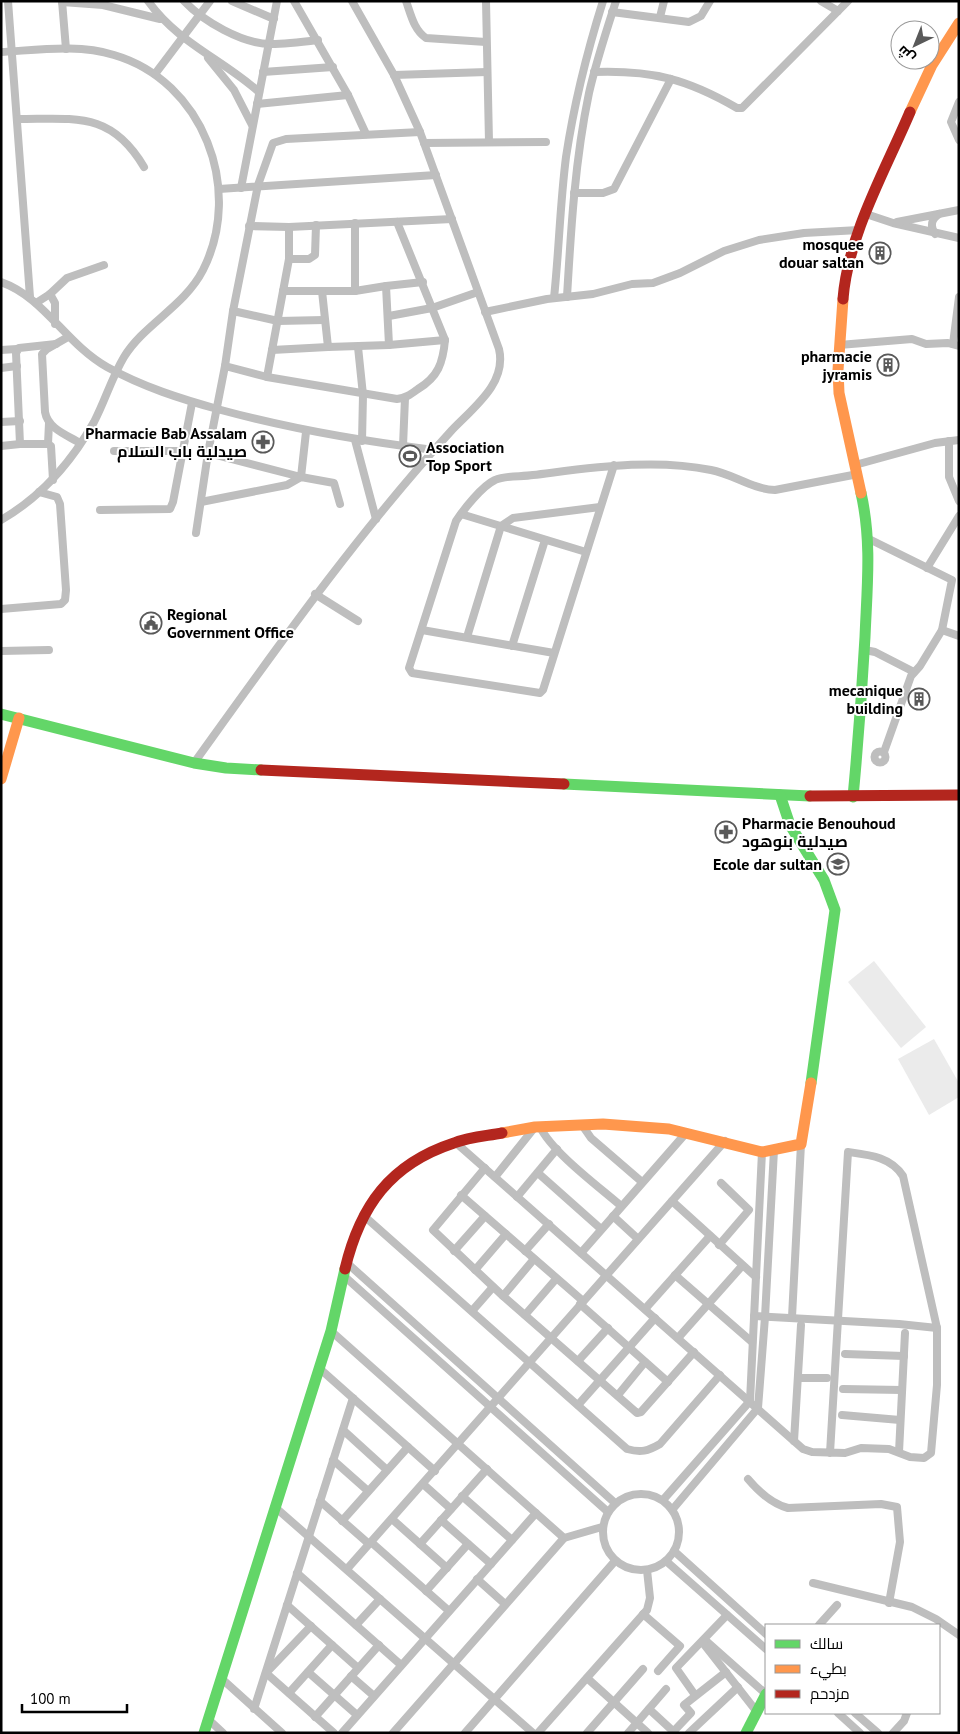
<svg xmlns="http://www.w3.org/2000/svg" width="960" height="1734" font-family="'PT Sans',Cairo,sans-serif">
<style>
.green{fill:#ebebeb}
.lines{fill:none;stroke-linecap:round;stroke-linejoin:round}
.street{stroke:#bebebe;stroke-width:8}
.fast{stroke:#63d668;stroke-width:11}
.slow{stroke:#ff974d;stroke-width:11}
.jam{stroke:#b3261e;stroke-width:11}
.labels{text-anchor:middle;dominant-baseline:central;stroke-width:4;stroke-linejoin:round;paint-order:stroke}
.poi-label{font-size:16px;font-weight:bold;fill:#000;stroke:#fff;text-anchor:end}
</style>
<rect width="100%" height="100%" fill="#fff"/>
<g class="green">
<path d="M874 961 926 1027 901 1048 848 982Z"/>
<path d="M934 1039 959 1083V1097L929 1115 898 1059Z"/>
</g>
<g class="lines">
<g class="street">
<path d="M8 1 30 297"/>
<path d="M62 1 66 49"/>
<path d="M148 1C178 43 222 59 259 92"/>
<path d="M184 1C203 21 242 44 271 44 286 44 302 42 318 40"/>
<path d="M232 1 274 19"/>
<path d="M294 1 348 95 366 134"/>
<path d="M406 1C411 15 414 30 426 38L486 42"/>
<path d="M486 1 489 142"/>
<path d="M821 1 838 11"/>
<path d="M62 2 103 5 160 19"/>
<path d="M612 12 689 22 701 16 710 1"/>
<path d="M660 17 664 1"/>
<path d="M1 52C38 50 79 44 114 55 203 81 244 189 203 270 184 307 144 324 124 357 112 377 105 401 94 422 72 461 41 497 1 520"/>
<path d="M208 58 234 90 252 125"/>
<path d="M263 72 333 67"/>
<path d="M594 72C652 70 687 79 737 108H742L848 1"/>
<path d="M155 74 210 1"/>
<path d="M394 75 487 72"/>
<path d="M959 102 951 122 959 140"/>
<path d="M257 104 348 95"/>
<path d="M18 119C75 119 111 111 144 167"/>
<path d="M424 143 546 142"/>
<path d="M241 188 277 1"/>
<path d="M219 189 436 175"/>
<path d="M574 193H603L614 189 671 79"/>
<path d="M866 214 893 223 959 238"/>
<path d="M897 222 959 210"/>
<path d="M249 226 289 227 452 219"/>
<path d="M289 227V259"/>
<path d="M935 234C930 226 931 219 939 214"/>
<path d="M1 282C44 297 66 344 107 367 143 387 181 399 221 410 291 429 361 441 434 450"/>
<path d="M386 286 389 345 328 347 322 291H355Z"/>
<path d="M386 286 423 282"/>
<path d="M283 291H322"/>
<path d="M355 291V223"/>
<path d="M50 294 55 303V324"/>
<path d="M567 297C571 228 575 160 589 93 596 62 606 32 616 1"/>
<path d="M554 298C559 251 560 204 566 157 574 104 587 52 603 1"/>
<path d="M36 303 50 294 67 278 104 265"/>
<path d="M233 311 258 185 273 143 286 139 420 132"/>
<path d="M485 312 547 299 593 294 632 284 653 283 680 273 724 251 759 240 804 233 859 230"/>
<path d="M389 316 432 308 478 292"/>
<path d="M68 337 47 349 42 354 45 412C48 429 67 435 80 443"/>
<path d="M953 344 959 297"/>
<path d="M389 345 445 340"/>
<path d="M839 345 912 339 926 344 948 343 959 346"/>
<path d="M358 347 363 395 362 441"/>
<path d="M1 350 17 349"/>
<path d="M272 350 328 347"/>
<path d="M225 366 233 311 278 321 324 320"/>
<path d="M1 368 17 366"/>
<path d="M267 377 289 259H309L315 255 316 225"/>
<path d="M1 422 20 421"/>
<path d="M355 440 376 519"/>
<path d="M949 441V477L959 501"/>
<path d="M48 444 49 423"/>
<path d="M1 446 20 444"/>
<path d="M403 446 405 398"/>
<path d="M114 451H184"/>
<path d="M208 453 301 477 306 432"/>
<path d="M614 465 543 690 540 693 412 673 409 668 456 521C464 509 482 486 495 480 505 475 522 477 533 475 591 468 652 458 711 470 733 474 752 489 775 490L858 474"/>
<path d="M855 465 935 443 959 440"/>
<path d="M53 480 51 446 48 444H20L16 353 19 348 56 344"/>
<path d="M201 502 287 485 301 477 334 483 340 504"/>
<path d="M100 510 170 509 173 502 192 403"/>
<path d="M461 514 586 552"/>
<path d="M196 533 208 453 225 366 267 377 397 399C406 398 411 394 418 389 438 377 443 363 445 340L397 222"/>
<path d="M869 539 952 580 942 630 920 666 911 676 884 752"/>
<path d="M927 568 959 516"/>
<path d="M315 594 358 621"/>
<path d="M1 609 61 604 65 600 66 590 60 504 57 497 39 492"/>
<path d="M422 630 554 653"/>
<path d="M942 630 959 636"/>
<path d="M467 637 501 526 513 518 600 507"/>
<path d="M512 646 545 540"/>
<path d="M865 650 875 652 914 672"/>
<path d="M1 651 49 650"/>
<circle cx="880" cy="757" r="5.5"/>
<path d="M194 763C276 649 357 534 452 430 474 407 507 383 499 349L420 132 394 75 352 1"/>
<path d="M582 1125 591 1138 642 1182"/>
<path d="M540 1127C553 1153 598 1186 621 1206"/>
<path d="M455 1142 803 1449 812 1452 845 1453 861 1448 889 1449 910 1457 924 1458 931 1453 937 1385V1328L903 1176C891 1157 870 1155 848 1152L830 1453"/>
<path d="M485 1168 433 1230 503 1296 637 1413 641 1412 694 1352"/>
<path d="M538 1173 601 1229"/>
<path d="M495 1177 535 1127"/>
<path d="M461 1195 583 1301"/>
<path d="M517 1197 557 1149"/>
<path d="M672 1201 756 1277"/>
<path d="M363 1215 627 1449C641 1453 648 1451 660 1444L720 1375"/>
<path d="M613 1216 638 1239"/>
<path d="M719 1245 749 1210 721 1183"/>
<path d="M454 1251 485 1216"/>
<path d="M525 1251 549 1224"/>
<path d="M581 1253 686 1133"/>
<path d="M347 1263 615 1503"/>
<path d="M475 1270 506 1234"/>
<path d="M675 1275 752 1342"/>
<path d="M344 1276 608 1512"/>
<path d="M503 1296 534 1259"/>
<path d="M580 1304 668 1382"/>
<path d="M645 1309 710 1236"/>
<path d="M472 1311 493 1287"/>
<path d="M525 1315 556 1279"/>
<path d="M754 1316 899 1324 937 1328"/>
<path d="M792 1317 801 1144"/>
<path d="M331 1331 564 1538"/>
<path d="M678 1338 742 1266"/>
<path d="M845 1354 904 1356"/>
<path d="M578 1361 608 1328"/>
<path d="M319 1368 435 1471"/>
<path d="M799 1378H827"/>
<path d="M843 1389 902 1390"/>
<path d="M618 1395 645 1362"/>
<path d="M578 1405 655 1318"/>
<path d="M842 1415 900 1420"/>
<path d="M343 1430 387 1470"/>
<path d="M794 1441 801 1325"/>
<path d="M899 1452 905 1333"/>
<path d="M333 1460 368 1491"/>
<path d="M748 1479C759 1492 772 1504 788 1508L881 1504 897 1507 900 1542 889 1603"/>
<path d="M423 1484 451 1509"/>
<circle cx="641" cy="1532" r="38"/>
<path d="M462 1496 512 1540"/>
<path d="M663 1500 750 1401 762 1152"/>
<path d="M320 1501 369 1544"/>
<path d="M276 1508 533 1733"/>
<path d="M672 1510 758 1408 765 1317 774 1150"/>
<path d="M392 1519 447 1568"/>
<path d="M441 1520 491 1564"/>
<path d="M342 1521 408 1447"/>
<path d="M371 1542 449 1611"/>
<path d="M420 1544 487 1469"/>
<path d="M674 1551 766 1634"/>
<path d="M666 1561 766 1649"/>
<path d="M347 1569 725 1141"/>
<path d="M297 1573 401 1665"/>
<path d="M477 1579 505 1604"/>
<path d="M813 1583 912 1607 936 1619 959 1635"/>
<path d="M426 1591 468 1544"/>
<path d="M287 1605 358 1668"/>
<path d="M643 1614 680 1646 658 1671"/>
<path d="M356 1625 380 1599"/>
<path d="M819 1625 837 1605"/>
<path d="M311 1626 266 1673 334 1733"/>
<path d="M705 1640 766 1694"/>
<path d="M703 1643 757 1712"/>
<path d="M308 1672 357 1715"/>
<path d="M351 1676 374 1696"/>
<path d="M587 1678 648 1733"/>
<path d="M222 1679 282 1733"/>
<path d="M289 1693 332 1645"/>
<path d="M695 1695 676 1668 727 1615"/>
<path d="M254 1709 353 1398"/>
<path d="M649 1709 675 1733"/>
<path d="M838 1713 860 1733"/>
<path d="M855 1713 878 1733"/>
<path d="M315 1717 379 1645"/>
<path d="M209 1720 223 1733"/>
<path d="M342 1733 536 1513"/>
<path d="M393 1733 564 1538 602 1527"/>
<path d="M465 1733 615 1561"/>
<path d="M538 1733 647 1610 650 1598 647 1570"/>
<path d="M587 1733 643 1669"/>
<path d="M628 1733 666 1689"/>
<path d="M672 1733 691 1713 684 1705 726 1672"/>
<path d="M689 1733 738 1687"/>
<path d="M893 1733 904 1721 907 1713"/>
</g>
<g class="fast">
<path d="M1 714 194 763 226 768 261 770"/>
<path d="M564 784 810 796"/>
<path d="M780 795 790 825 824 880 835 910 811 1083"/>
<path d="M853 797C858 744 862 690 865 637 867 587 872 542 861 493"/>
<path d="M204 1733 331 1331 345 1269"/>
<path d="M746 1733 766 1694"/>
</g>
<g class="slow">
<path d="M910 112 932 65 959 23"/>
<path d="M843 299 838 370 839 393 861 493"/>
<path d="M1 779 19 718"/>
<path d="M502 1133 535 1127 603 1124 669 1129 762 1152 801 1144 811 1083"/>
</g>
<g class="jam">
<path d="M843 299C848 235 885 171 910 112"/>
<path d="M261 770 564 784"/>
<path d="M810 796 959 795"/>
<path d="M345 1269C360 1206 390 1164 454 1143 469 1137 486 1136 502 1133"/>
</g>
</g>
<defs>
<g id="building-ring" transform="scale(1.125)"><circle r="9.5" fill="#fff" stroke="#595959" stroke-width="1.5"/><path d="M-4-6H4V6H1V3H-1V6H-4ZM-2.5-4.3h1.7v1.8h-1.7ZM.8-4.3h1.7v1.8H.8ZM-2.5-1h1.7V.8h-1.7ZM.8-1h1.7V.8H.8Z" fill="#595959"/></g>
<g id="pharmacy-ring" transform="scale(1.125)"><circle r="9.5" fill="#fff" stroke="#595959" stroke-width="1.5"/><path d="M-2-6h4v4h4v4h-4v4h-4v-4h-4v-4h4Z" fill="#595959"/></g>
<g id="stadium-ring" transform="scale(1.125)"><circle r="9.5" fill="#fff" stroke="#595959" stroke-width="1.5"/><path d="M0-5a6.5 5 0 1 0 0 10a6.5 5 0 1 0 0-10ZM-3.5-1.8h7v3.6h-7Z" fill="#595959"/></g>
<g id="civic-ring" transform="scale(1.125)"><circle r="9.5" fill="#fff" stroke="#595959" stroke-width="1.5"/><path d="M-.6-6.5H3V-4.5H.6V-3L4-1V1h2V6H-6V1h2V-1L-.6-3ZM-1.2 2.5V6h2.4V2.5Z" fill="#595959"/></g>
<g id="school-ring" transform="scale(1.125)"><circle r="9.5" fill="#fff" stroke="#595959" stroke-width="1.5"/><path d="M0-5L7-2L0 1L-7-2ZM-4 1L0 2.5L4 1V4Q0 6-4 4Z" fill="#595959"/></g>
</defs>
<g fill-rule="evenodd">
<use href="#building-ring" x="880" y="253"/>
<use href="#building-ring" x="888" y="365"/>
<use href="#pharmacy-ring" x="263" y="442"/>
<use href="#stadium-ring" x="410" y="456"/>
<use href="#civic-ring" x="151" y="623"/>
<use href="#building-ring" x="919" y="699"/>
<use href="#pharmacy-ring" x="726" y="832"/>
<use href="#school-ring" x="838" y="864"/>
</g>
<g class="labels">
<g class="poi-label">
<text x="864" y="244">mosquee<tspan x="864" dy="18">douar saltan</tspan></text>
<text x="872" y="356">pharmacie<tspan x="872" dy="18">jyramis</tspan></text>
<text x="247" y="433">Pharmacie Bab Assalam<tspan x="247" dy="18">صيدلية باب السلام</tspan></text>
<text x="426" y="447" text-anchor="start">Association<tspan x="426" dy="18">Top Sport</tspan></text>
<text x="167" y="614" text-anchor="start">Regional<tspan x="167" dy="18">Government Office</tspan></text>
<text x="903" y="690">mecanique<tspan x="903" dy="18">building</tspan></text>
<text x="742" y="823" text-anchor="start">Pharmacie Benouhoud<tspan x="742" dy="18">صيدلية بنوهود</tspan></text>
<text x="822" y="864">Ecole dar sultan</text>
</g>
</g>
<rect width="960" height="1734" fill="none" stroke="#000000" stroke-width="5"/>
<rect x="765" y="1624" width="175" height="90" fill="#ffffff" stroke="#999999"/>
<rect x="775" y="1640" width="25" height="8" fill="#63d668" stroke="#999999"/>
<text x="810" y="1649" font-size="15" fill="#000000">سالك</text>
<rect x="775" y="1665" width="25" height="8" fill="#ff974d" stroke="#999999"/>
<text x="810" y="1674" font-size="15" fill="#000000">بطيء</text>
<rect x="775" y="1690" width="25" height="8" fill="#b3261e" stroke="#999999"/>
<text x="810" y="1699" font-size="15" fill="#000000">مزدحم</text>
<g transform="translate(915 45) rotate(223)"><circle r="24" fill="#ffffff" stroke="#999999"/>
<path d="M0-4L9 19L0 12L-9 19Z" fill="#595959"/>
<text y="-8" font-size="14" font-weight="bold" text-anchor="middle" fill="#000000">ش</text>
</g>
<path d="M22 1704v8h105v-8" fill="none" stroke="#000000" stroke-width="2.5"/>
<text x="30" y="1704" font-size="15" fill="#000000" stroke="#ffffff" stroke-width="4" paint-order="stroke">100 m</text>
</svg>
